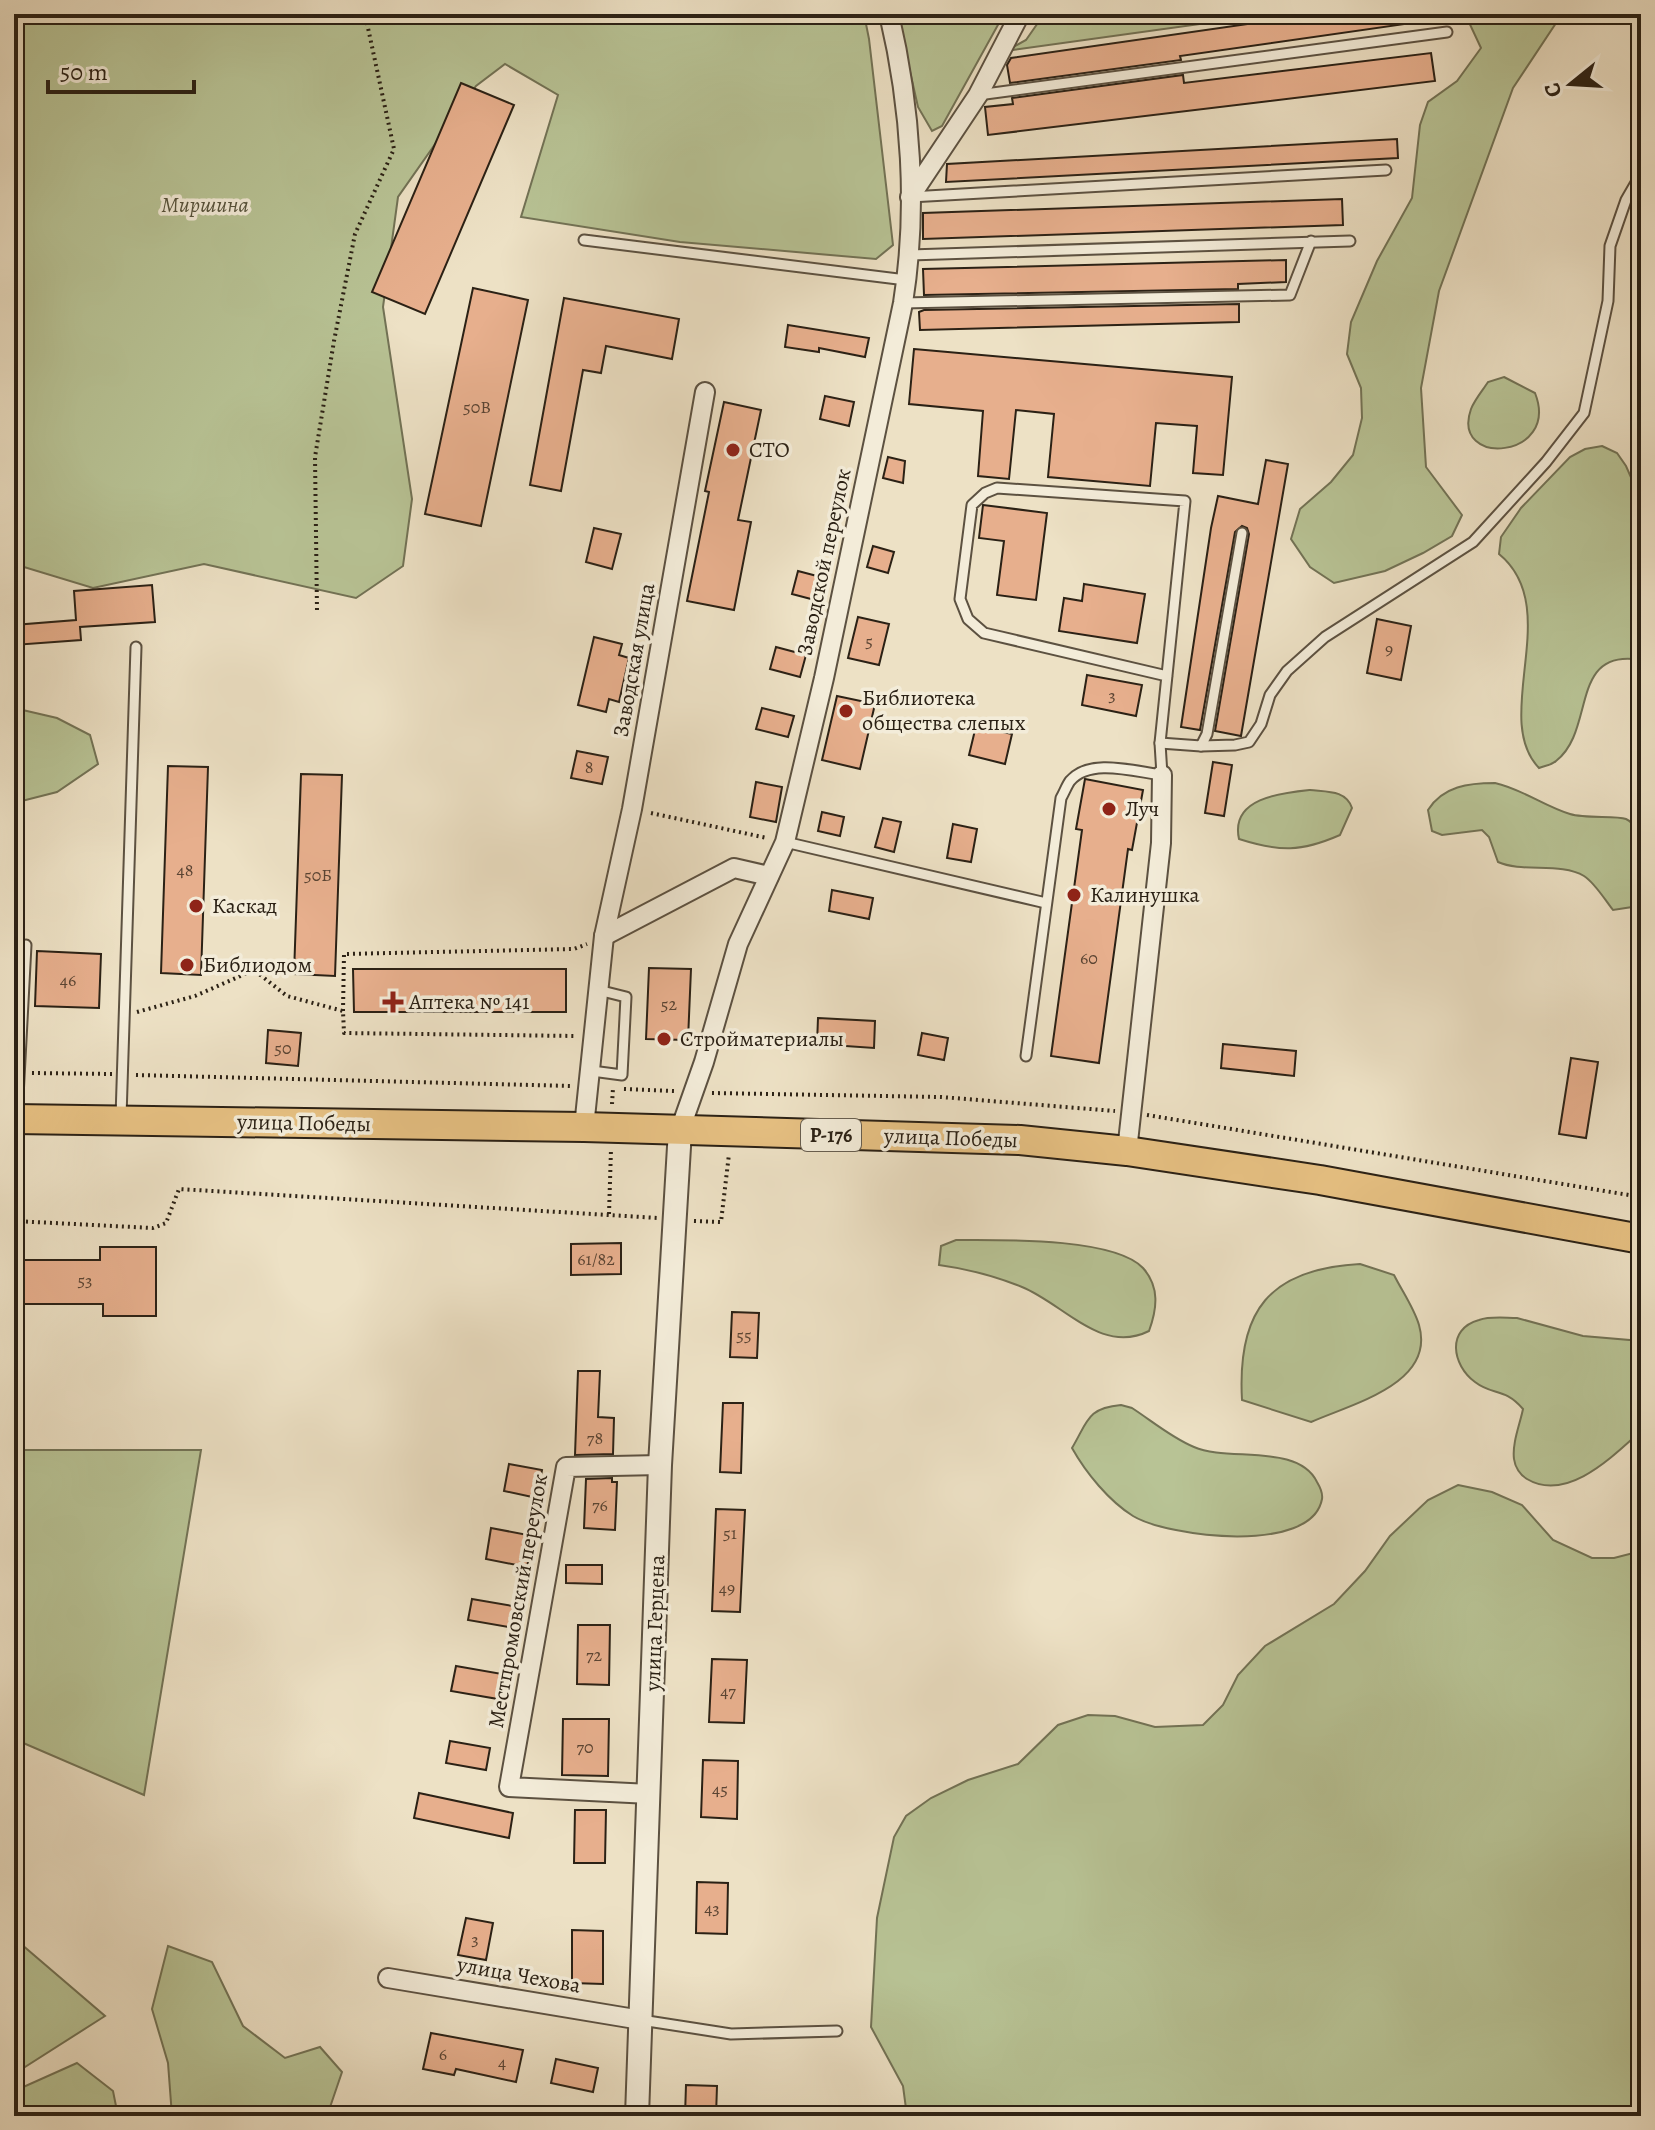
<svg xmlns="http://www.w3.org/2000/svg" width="1655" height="2130" font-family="Alegreya,serif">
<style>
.green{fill:#b8c395;stroke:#727255;stroke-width:2}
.building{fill:#e7af8d;stroke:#2b2115;stroke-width:2}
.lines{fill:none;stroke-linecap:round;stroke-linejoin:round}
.service-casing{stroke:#5c5141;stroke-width:13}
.minor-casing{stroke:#5c5141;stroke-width:22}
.tertiary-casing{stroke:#5c5141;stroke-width:26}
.trunk-casing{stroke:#2b2115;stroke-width:32}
.path{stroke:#2b2115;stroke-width:4;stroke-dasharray:2 4;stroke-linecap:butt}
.service{stroke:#f3ecd9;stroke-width:9}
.minor{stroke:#f3ecd9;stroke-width:18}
.tertiary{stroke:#f3ecd9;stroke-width:22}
.trunk{stroke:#e6c082;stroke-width:28}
.poi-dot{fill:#8f2418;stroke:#f3ecd9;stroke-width:3}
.labels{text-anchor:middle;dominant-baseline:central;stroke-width:7;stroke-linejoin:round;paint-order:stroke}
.number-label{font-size:18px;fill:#5a4433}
.shield{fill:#f3ecd9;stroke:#675e50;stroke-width:2}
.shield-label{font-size:20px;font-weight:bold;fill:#2b2115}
.park-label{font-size:22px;font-style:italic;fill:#55523b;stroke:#f3ecd9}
.poi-label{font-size:22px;fill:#2b2115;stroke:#f3ecd9;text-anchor:start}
.street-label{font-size:22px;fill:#2b2115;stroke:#f3ecd9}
</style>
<rect width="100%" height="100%" fill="#ede1c5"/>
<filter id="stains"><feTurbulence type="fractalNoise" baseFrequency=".0025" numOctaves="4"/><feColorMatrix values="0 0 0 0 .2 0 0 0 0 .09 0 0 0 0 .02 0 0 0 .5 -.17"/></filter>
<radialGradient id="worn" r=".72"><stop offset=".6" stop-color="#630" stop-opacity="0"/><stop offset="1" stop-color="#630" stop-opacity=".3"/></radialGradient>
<g class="green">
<path d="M14 14H864L869 39 893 245 876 259 680 242 521 217 558 95 505 64 476 86 398 197 383 307 412 499 403 566 356 598 204 564 93 588 14 564Z"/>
<path d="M897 14H1004L942 126 932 131 918 107Z"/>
<path d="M1052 14H1272L1006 51 1026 40 1042 17Z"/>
<path d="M1457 14H1562L1513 88 1439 291 1421 388 1426 467 1462 515 1452 536 1423 553 1385 571 1334 583 1310 567 1291 539 1300 509 1331 482 1353 455 1362 418 1361 388 1347 354 1351 322 1377 261 1412 198 1420 125 1428 102 1457 81 1481 48 1467 18Z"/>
<path d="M1504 377 1535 393C1561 459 1450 468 1471 409 1475 399 1483 390 1488 382Z"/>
<path d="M1602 446 1617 453 1626 466 1641 500V674L1634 659C1570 653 1595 731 1556 761 1552 765 1544 766 1539 768 1490 717 1565 608 1499 554L1501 537 1521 508 1570 457 1585 449Z"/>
<path d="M14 708 57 718 90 735 98 764 57 792 14 803Z"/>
<path d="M1495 783C1522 789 1544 806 1570 814 1586 819 1616 815 1626 819 1649 829 1642 891 1632 907L1613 910C1605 900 1595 883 1584 876 1561 862 1522 873 1498 862L1489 837 1482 830 1442 835 1432 831 1428 810C1443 786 1469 783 1495 783Z"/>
<path d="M1310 790C1327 792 1346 790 1352 808L1340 835C1301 852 1280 852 1239 839 1230 798 1281 793 1310 790Z"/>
<path d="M956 1240C998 1240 1114 1237 1143 1268 1160 1287 1157 1309 1149 1331 1101 1355 1064 1304 1022 1287 995 1276 968 1269 939 1265L941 1246Z"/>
<path d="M1360 1264 1394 1275C1402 1291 1414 1308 1419 1325 1436 1384 1351 1404 1311 1422L1242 1400C1237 1311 1269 1269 1360 1264Z"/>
<path d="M1517 1318 1583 1336 1641 1341V1431C1613 1456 1567 1503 1527 1479 1520 1475 1515 1467 1514 1459 1512 1443 1520 1424 1523 1409 1504 1387 1493 1396 1475 1382 1452 1365 1446 1329 1479 1320 1490 1316 1505 1318 1517 1318Z"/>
<path d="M1121 1405 1132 1408C1152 1421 1172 1438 1194 1447 1228 1462 1298 1443 1317 1482 1320 1487 1323 1493 1322 1499 1312 1555 1168 1537 1133 1516 1109 1501 1086 1473 1072 1448 1088 1421 1087 1408 1121 1405Z"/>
<path d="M14 1450H201L144 1795 14 1739Z"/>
<path d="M1458 1485 1492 1492 1522 1505 1553 1540 1592 1558H1614L1641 1551V2116H907L903 2086 871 2027 877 1918 894 1837 906 1816 931 1798 968 1780 1018 1764 1058 1725 1088 1715 1115 1716 1155 1727 1203 1725 1223 1705 1238 1675 1265 1646 1334 1604 1365 1571 1390 1536 1428 1500Z"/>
<path d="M14 1938 105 2016 14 2074Z"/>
<path d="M168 1946 212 1962 243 2026 285 2058 320 2047 342 2072 327 2116H172L168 2063 152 2009Z"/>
<path d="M77 2063 113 2091 118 2116H14L21 2088Z"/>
</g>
<g class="building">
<path d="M1317 14H1412V23L1180 56 1181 60 1010 83 1007 65 1011 58Z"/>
<path d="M1431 53 1435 81 988 135 985 107 1013 104 1012 98 1183 75 1184 83Z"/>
<path d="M461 83 514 105 425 314 372 292Z"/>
<path d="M1397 139 1398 158 946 182 947 164Z"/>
<path d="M1342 199 1343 225 923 239V213Z"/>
<path d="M1286 260V282L1238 284V289L924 295 923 269Z"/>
<path d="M473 288 528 300 481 526 425 514Z"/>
<path d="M564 298 679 319 672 359 606 346 601 373 583 370 561 491 530 485Z"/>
<path d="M1239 304V322L920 330 919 312 924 310Z"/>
<path d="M788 325 869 338 865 357 819 348V352L785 347Z"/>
<path d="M914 349 1232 377 1223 475 1193 473 1197 426 1156 423 1150 486 1048 477 1054 414 1016 410 1009 479 978 476 983 411 909 404Z"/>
<path d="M825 396 854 402 849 426 820 419Z"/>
<path d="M724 402 761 410 738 520 751 522 734 610 687 601 709 492 705 491Z"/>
<path d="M888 457 905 461 903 483 883 478Z"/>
<path d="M1266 460 1288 464 1241 736 1215 731 1249 534 1247 528 1242 526 1235 532 1200 730 1181 727 1211 528 1218 496 1258 504Z"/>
<path d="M983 505 1047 513 1036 600 997 595 1004 541 979 538Z"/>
<path d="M594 528 621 534 612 569 586 562Z"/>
<path d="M873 546 894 552 888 573 867 567Z"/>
<path d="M798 571 817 576 811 599 792 594Z"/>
<path d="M1084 584 1145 594 1137 643 1059 631 1064 598 1082 601Z"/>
<path d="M152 585 155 622 80 627 81 640 14 645V625L76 620 74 591Z"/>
<path d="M858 617 889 624 879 665 848 658Z"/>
<path d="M1377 619 1411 626 1401 680 1367 673Z"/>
<path d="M594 637 622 644 619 655 629 658 619 702 609 699 606 712 578 705Z"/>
<path d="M776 647 806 655 800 677 770 669Z"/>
<path d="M1087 675 1142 685 1136 716 1082 705Z"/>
<path d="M837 696 875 704 860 769 822 760Z"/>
<path d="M762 708 794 716 788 737 756 729Z"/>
<path d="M976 726 1012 734 1005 764 969 755Z"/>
<path d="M577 751 608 757 602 784 571 778Z"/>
<path d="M1213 762 1232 765 1224 816 1205 813Z"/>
<path d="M168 766 208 767 201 975 161 973Z"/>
<path d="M301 774 342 775 335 976 294 974Z"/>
<path d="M1085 779 1143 790 1132 850 1128 849 1099 1063 1051 1056 1082 830 1076 829Z"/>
<path d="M756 782 782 787 776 822 750 817Z"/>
<path d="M822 812 844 817 840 836 818 831Z"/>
<path d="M883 818 901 822 894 852 875 847Z"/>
<path d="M953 824 977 829 971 862 947 858Z"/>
<path d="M832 890 873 898 869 919 829 911Z"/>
<path d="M37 951 101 954 99 1008 35 1006Z"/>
<path d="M649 968 691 969 688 1040 646 1039Z"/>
<path d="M353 969H566V1012H354Z"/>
<path d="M818 1018 875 1021 874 1048 817 1044Z"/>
<path d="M268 1030 301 1033 298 1066 266 1063Z"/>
<path d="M922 1033 948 1038 944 1060 918 1055Z"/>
<path d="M1223 1044 1296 1051 1294 1076 1221 1068Z"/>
<path d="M1571 1058 1598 1062 1586 1138 1559 1134Z"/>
<path d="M621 1243V1274L571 1275V1244Z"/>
<path d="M100 1247H156V1316H103V1304H14V1260H100Z"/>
<path d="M732 1312 759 1313 757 1358 730 1357Z"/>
<path d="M578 1371H600L598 1417 614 1418 613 1454 575 1455Z"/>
<path d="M723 1403H743L741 1473 720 1472Z"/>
<path d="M509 1464 542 1470 537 1498 504 1491Z"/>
<path d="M612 1478V1482H617L615 1530 584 1528 586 1479Z"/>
<path d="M716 1509 745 1510 740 1612 712 1611Z"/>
<path d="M491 1528 533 1536 527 1567 486 1559Z"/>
<path d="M566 1565H602V1584L566 1583Z"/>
<path d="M472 1599 518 1607 514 1628 468 1620Z"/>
<path d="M578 1625H610L609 1685 577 1684Z"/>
<path d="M712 1659 747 1660 744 1723 709 1722Z"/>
<path d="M456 1666 502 1674 498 1699 451 1691Z"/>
<path d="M563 1719H609L608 1776 562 1775Z"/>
<path d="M450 1741 490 1748 486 1770 446 1763Z"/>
<path d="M703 1760 738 1761 737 1819 701 1817Z"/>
<path d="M419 1793 513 1813 509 1838 414 1818Z"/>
<path d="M575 1810H606L605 1863H574Z"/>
<path d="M697 1882 728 1883 727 1934 696 1933Z"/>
<path d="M466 1918 493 1923 486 1960 458 1955Z"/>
<path d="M572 1930 603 1931V1984L572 1983Z"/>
<path d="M431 2033 523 2050 516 2082 456 2069 454 2075 423 2069Z"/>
<path d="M556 2059 598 2068 593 2092 551 2083Z"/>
<path d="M686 2085 717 2086 716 2116H685Z"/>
</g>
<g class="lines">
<g class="service-casing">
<g id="service">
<path d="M978 95 1447 32"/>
<path d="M910 197 1386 170"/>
<path d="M584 240 906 280"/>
<path d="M910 255 1350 241"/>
<path d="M903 303 1290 295 1311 241"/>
<path d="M1160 743 1201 746 1207 734 1242 533"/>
<path d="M1201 746 1235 745 1249 742 1261 724 1270 695 1287 671 1325 637 1473 542 1546 462 1584 413 1608 301 1610 246 1626 200 1641 174"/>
<path d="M785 842 1046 903"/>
<path d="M1026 1056 1061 798C1064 793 1067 785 1070 781 1090 757 1136 772 1162 775L1160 743 1185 501 997 488 985 493 972 505 960 599 968 619 984 633 1167 676"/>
<path d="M592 1071 622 1075 626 997 598 990"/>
<path d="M17 1116 26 945"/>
<path d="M121 1117 136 647"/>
<path d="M641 2020 731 2034 837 2031"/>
</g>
</g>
<g class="minor-casing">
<g id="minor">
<path d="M910 197 978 95 1020 14"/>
<path d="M604 936 734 868 769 876"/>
<path d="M584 1127 604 936 632 809 705 392"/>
<path d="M680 1130 704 1062 738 944 785 842 824 678 903 303C918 209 911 107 889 14"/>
<path d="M1127 1151 1161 843 1162 775"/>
<path d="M650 1794 509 1787 566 1467 660 1465"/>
<path d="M388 1978 641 2020"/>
</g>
</g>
<g class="tertiary-casing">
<path id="tertiary" d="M637 2116 660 1465 680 1130"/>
</g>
<g class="trunk-casing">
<path id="trunk" d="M14 1119 584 1127 1020 1140 1127 1151 1320 1180 1641 1239"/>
</g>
<g class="path">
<path d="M317 610 315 457 334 341 355 234 394 149 365 14"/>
<path d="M651 813 767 838"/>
<path d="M343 1011 344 954 574 949 587 944"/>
<path d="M137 1012 195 996 254 970 287 996 343 1011 344 1033 576 1036"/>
<path d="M32 1073 112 1074"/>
<path d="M136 1075 571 1086"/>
<path d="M624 1089 675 1091"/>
<path d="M712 1093 941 1097 1115 1111"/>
<path d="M612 1104 613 1088"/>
<path d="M1147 1115 1641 1197"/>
<path d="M609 1214 611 1149"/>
<path d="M14 1221 153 1228 166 1223 179 1189 658 1218"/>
<path d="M694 1221 721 1222 729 1154"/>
</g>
<use href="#service" class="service"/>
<use href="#minor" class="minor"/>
<use href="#tertiary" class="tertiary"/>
<use href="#trunk" class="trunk"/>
</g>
<g class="poi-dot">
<circle cx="733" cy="450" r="8"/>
<circle cx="846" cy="711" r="8"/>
<circle cx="1109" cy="809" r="8"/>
<circle cx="1074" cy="895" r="8"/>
<circle cx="196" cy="906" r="8"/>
<circle cx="187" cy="965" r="8"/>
<path d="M389 990h8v8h8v8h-8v8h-8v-8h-8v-8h8z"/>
<circle cx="664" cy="1039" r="8"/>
</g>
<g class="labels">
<g class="number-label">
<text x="477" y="407">50В</text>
<text x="869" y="641">5</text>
<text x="1389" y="649">9</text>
<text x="1112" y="695">3</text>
<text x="589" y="767">8</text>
<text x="185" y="870">48</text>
<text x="318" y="875">50Б</text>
<text x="1089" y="958">60</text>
<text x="68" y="980">46</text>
<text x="669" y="1004">52</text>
<text x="283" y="1048">50</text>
<text x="596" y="1259">61/82</text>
<text x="85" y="1280">53</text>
<text x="744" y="1335">55</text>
<text x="595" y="1438">78</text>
<text x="600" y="1505">76</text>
<text x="730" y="1533">51</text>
<text x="727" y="1588">49</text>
<text x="594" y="1655">72</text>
<text x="728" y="1691">47</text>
<text x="585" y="1747">70</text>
<text x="720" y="1789">45</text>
<text x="712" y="1908">43</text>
<text x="475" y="1939">3</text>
<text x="443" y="2054">6</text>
<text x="502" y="2062">4</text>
</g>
<rect class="shield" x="801" y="1119" width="60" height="32" rx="6"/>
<g class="shield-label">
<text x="831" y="1135">Р-176</text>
</g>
<g class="park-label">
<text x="205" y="205">Миршина</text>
</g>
<g class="poi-label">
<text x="749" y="450">СТО</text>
<text x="862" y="698">Библиотека<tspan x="862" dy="25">общества слепых</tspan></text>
<text x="1125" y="809">Луч</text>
<text x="1090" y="895">Калинушка</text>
<text x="212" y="906">Каскад</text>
<text x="203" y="965">Библиодом</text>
<text x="409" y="1002">Аптека № 141</text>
<text x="680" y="1039">Стройматериалы</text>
</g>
<g class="street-label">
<text transform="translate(824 562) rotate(-78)">Заводской переулок</text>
<text transform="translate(634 660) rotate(-80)">Заводская улица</text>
<text transform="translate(304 1123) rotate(1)">улица Победы</text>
<text transform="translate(951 1138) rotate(2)">улица Победы</text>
<text transform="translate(518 1601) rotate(-80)">Местпромовский переулок</text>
<text transform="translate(655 1623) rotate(-88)">улица Герцена</text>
<text transform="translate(519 1975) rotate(10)">улица Чехова</text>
</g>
</g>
<rect width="1655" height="2130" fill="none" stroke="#ede1c5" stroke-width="48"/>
<rect x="16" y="16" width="1623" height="2098" fill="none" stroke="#2b2115" stroke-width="4"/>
<rect x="24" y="24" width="1607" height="2082" fill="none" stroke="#2b2115" stroke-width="2"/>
<g transform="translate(1571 84) rotate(252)" stroke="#f3ecd9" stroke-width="6" paint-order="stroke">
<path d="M0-6L14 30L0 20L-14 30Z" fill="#2b2115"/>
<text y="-12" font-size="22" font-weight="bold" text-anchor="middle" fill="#2b2115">С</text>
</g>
<path d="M48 80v12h146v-12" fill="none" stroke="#2b2115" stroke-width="4"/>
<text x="60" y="80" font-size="24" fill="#2b2115" stroke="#f3ecd9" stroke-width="6" paint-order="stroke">50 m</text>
<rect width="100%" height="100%" filter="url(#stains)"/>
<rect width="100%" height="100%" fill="url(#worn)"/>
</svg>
